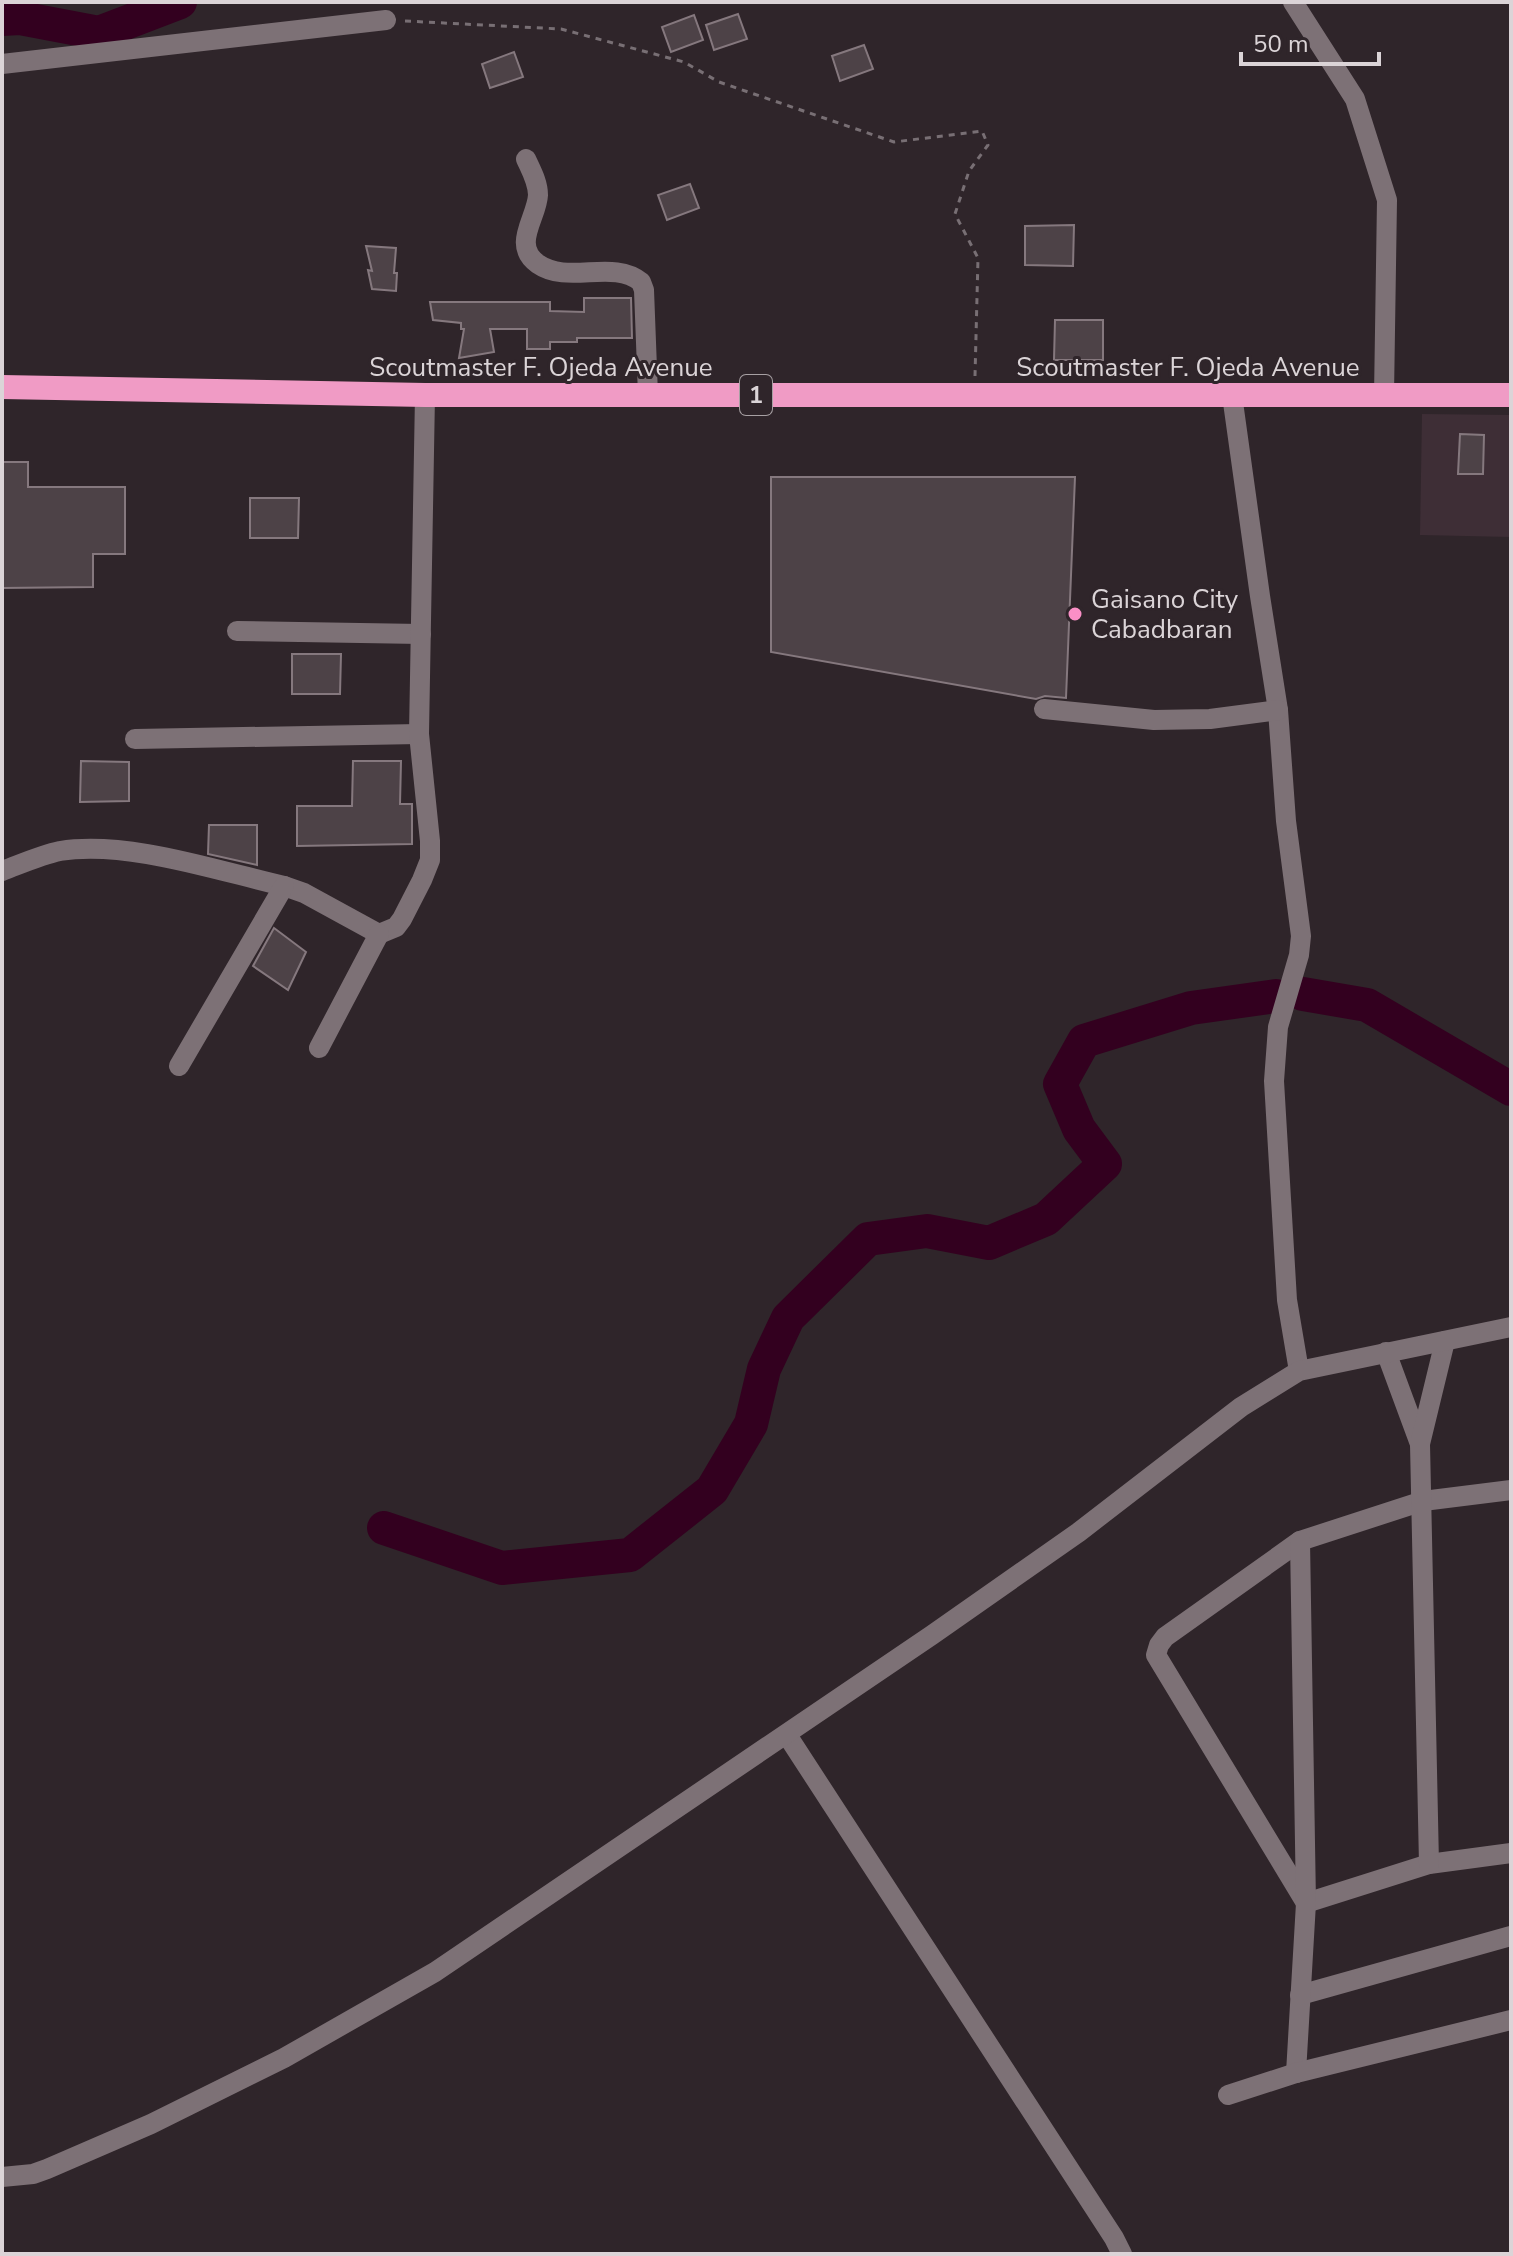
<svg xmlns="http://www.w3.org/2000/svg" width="1513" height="2256" font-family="'Nunito Sans',sans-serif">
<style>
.built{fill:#3e2e36}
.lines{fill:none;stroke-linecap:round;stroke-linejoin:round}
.river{stroke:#33001f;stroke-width:34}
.building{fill:#4d4247;stroke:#85787e;stroke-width:2}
.path{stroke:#786f74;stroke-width:3;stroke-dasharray:6 6;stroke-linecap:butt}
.minor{stroke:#7d7176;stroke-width:20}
.highway{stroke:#f09bc5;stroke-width:24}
.poi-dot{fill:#fa8fc6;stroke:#2f252a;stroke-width:3}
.labels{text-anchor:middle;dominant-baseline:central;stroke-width:6;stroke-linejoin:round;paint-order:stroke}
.shield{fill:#2f252a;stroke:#a7a0a3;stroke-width:2}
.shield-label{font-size:24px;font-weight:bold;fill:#dbd4d7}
.street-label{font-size:26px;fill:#dbd4d7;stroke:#2f252a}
.poi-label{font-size:26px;fill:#dbd4d7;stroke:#2f252a;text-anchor:start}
</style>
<rect width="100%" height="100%" fill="#2f252a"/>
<path class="built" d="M1422 414 1511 415V537L1420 535Z"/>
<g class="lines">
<g class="river">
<path d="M2 19 20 18 99 33 180 2"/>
<path d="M1303 994 1367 1005 1511 1089"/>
<path d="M384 1528 502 1568 630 1555 712 1490 751 1424 764 1369 788 1318 868 1239 927 1231 989 1243 1046 1219 1105 1164 1079 1129 1060 1084 1084 1041 1191 1008 1276 996"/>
</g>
</g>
<g class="building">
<path d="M738 14 747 39 714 50 706 25Z"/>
<path d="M694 15 703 40 671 52 662 27Z"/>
<path d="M864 45 873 69 840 81 832 56Z"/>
<path d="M514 52 523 77 490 88 482 64Z"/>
<path d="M690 184 699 208 667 220 658 195Z"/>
<path d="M1074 225 1073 266 1025 265V226Z"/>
<path d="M366 246 396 248 394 273H397L396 291 372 289 368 270 372 271Z"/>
<path d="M584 298H631L632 338H577V342H550V349H527V329H490L494 352 459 358 464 329H461V323L433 320 430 302H550V311L584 312Z"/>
<path d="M1055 320H1103V360H1054Z"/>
<path d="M1460 434 1484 435 1483 474H1458Z"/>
<path d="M2 462H28V487H125V554H93V587L2 588Z"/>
<path d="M771 477H1075L1066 698 1045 696 1036 699 771 652Z"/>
<path d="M250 498H299L298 538H250Z"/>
<path d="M292 654H341L340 694H292Z"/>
<path d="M81 761 129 762V801L80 802Z"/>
<path d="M353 761H401L400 804H412V844L297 846V806H352Z"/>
<path d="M209 825H257V865L208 854Z"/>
<path d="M274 928 306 952 288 990 253 966Z"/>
</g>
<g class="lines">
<path class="path" d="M405 21 561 29 684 62 719 82 894 142 982 131 988 145 969 171 955 214 978 258 975 376"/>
<g class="minor">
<path d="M1293 2 1355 99 1387 200 1384 396"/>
<path d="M2 64 386 20"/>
<path d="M526 159C531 170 538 182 538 195 537 218 511 245 538 264 568 285 613 259 641 282L644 290 648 395"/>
<path d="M1232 395 1260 596 1278 710 1286 821 1301 936 1299 955 1278 1027 1274 1081 1287 1300 1299 1371"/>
<path d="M237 631 421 634"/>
<path d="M1044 709 1154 720 1210 719 1278 710"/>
<path d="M135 739 419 734"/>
<path d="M2 871C21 864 41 855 60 851 127 840 218 871 284 886L304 893 379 934 396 927 402 919 422 880 430 860V841L419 734 425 395"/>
<path d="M319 1048 379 934"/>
<path d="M179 1066 284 886"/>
<path d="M1386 1352 1420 1444"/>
<path d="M1511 1490 1423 1501 1300 1541 1165 1637 1159 1645 1156 1655 1306 1903 1429 1864 1511 1853"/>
<path d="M787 1735 1114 2238 1122 2254"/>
<path d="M1429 1864 1420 1444 1445 1341"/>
<path d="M1300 1995 1511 1936"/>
<path d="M1296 2073 1306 1903 1300 1541"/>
<path d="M1228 2095 1296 2073 1511 2020"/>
<path d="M2 2177 33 2174 47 2169 151 2124 284 2058 435 1972 932 1635 1079 1532 1241 1407 1299 1371 1511 1327"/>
</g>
<path class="highway" d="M2 387 425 395H1511"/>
</g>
<circle class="poi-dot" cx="1075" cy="614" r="8"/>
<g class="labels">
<rect class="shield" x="740" y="375" width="32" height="40" rx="6"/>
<g class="shield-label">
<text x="756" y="395">1</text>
</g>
<g class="street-label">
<text x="541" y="367">Scoutmaster F. Ojeda Avenue</text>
<text x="1188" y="367">Scoutmaster F. Ojeda Avenue</text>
</g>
<g class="poi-label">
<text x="1091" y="599">Gaisano City<tspan x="1091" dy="30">Cabadbaran</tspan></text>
</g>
</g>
<rect width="1513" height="2256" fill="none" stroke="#dbd4d7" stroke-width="8"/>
<path d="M1241 52v12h138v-12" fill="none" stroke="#dbd4d7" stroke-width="4"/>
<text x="1253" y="52" font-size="24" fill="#dbd4d7" stroke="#2f252a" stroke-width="6" paint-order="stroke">50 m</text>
</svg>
